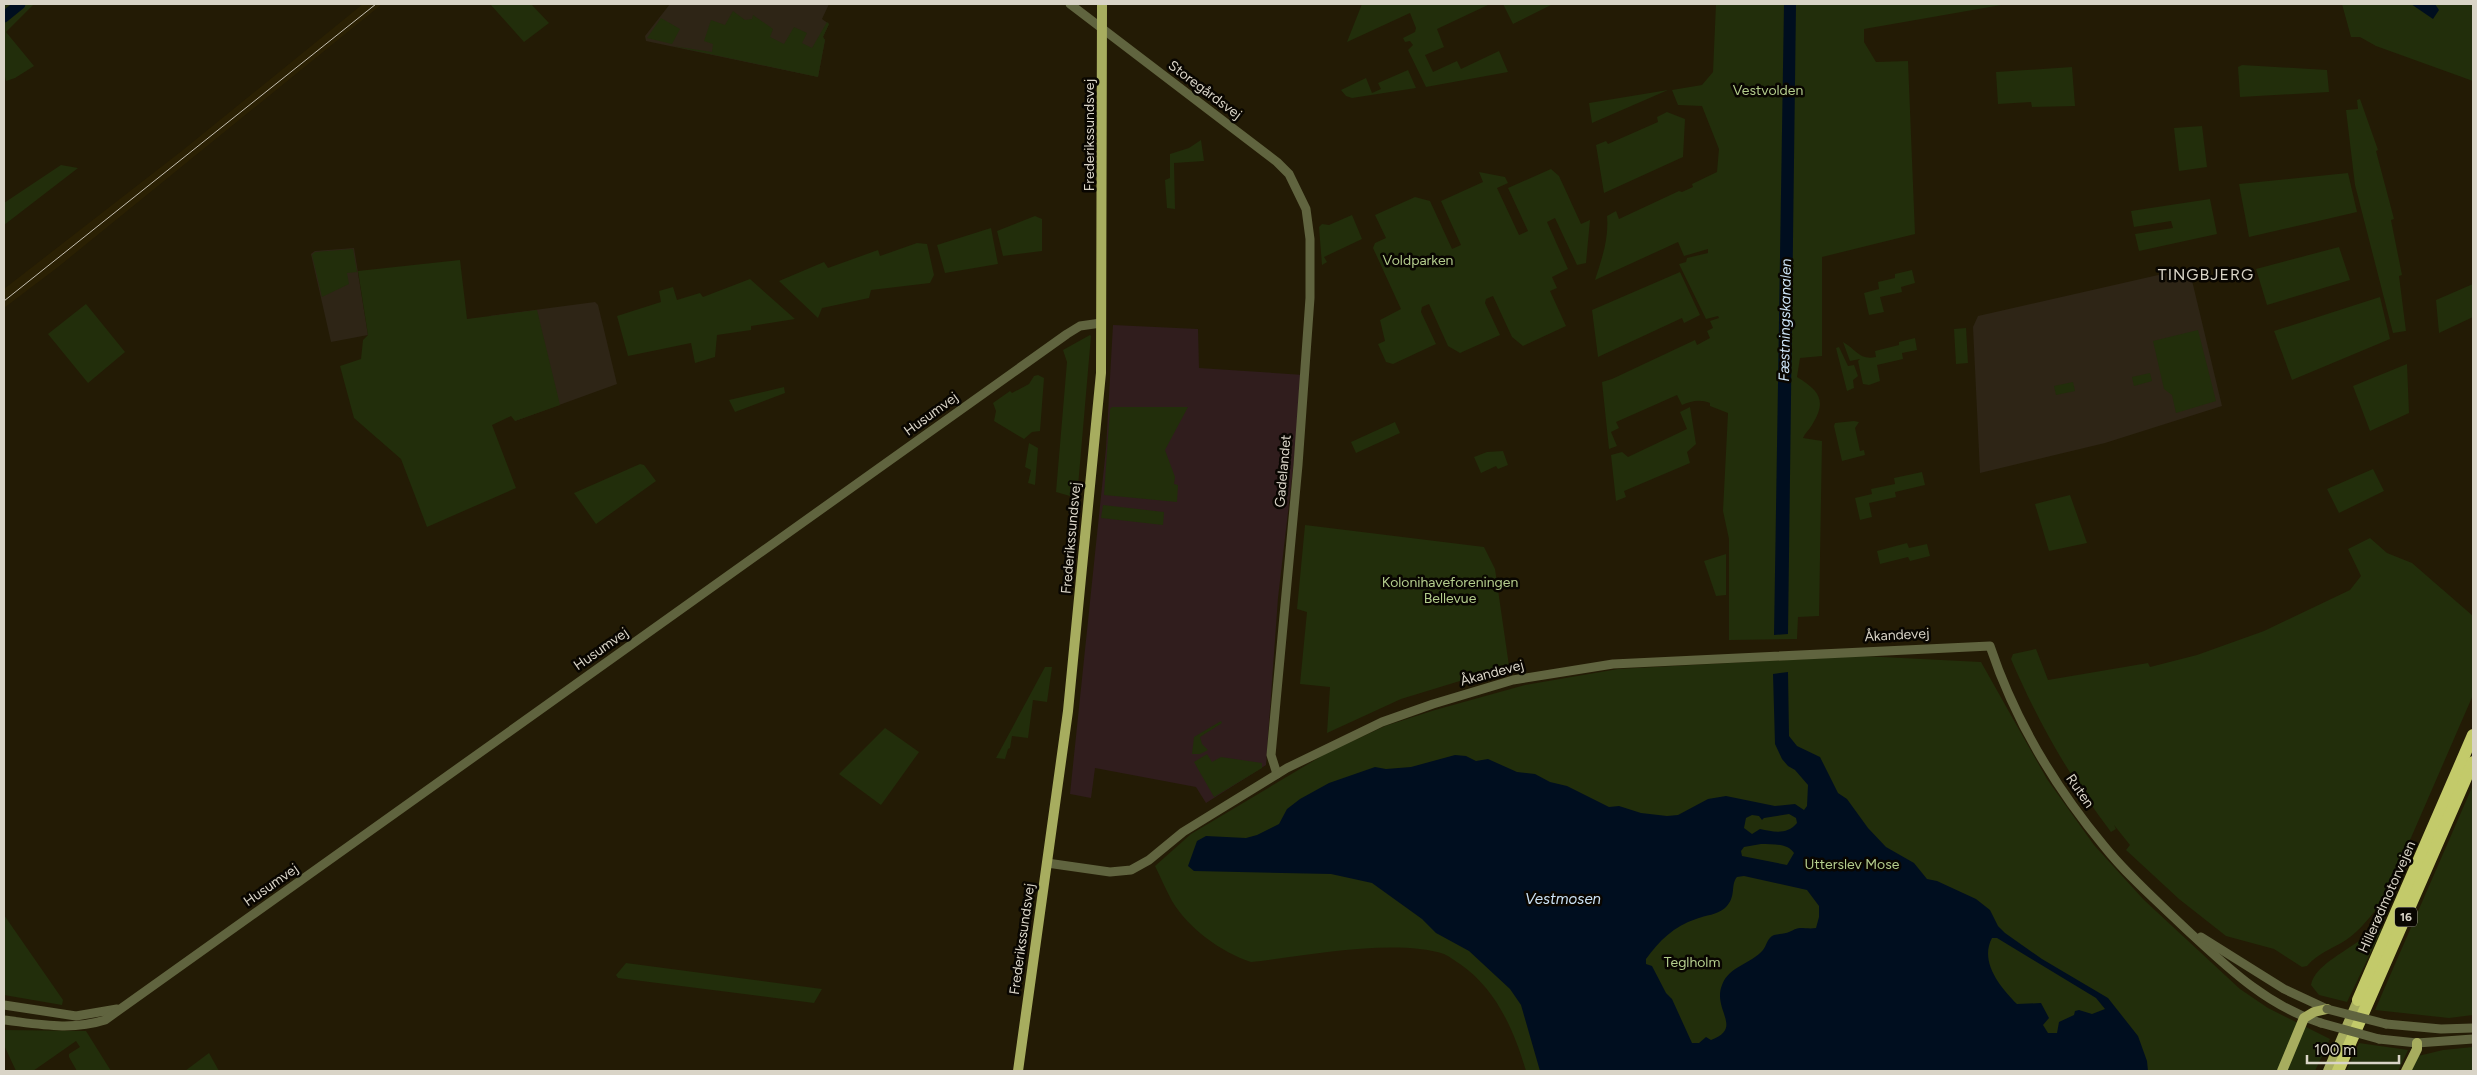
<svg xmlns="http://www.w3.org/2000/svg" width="2477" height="1075" font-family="Figtree,sans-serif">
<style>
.commercial{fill:#301d1d}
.built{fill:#2a2003}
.education{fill:#2e2516}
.green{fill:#222e0b}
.water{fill:#000e1f;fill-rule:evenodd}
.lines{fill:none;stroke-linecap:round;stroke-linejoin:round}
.river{stroke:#000e1f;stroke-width:11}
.minor{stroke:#60643f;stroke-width:9}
.major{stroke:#a7ad5f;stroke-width:10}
.highway{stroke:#c3ca6a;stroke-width:12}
.tram{stroke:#c6c1b3;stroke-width:1}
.minor-bridge{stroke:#60643f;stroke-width:9}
.labels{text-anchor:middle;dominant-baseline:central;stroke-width:5;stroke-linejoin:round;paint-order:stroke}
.shield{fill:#090601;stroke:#9b968c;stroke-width:1}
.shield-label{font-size:12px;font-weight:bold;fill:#d9d4c7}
.street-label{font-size:14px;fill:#d9d4c7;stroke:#090601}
.park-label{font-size:14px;fill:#b4cd8d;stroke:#090601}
.water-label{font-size:15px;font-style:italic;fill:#cce3f6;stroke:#090601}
.quarter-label{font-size:16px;letter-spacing:1px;fill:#d9d4c7;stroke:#090601}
</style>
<rect width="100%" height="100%" fill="#231b05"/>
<path class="commercial" d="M1113 325 1198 329 1199 368 1304 375 1278 598 1266 765 1206 803 1196 787 1095 768 1091 798 1070 794 1106 448Z"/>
<path class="built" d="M363 4H382L58 267 4 308V289L183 150Z"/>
<g class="education">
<path d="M670 4H829L822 19 829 24 823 37 825 40 818 77 646 41 645 36Z"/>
<path d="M354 248 368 335 331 342 311 254 315 251Z"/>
<path d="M2189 268 2222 406 2105 443 1980 473 1973 327 1978 316Z"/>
<path d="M595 302 598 305 617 384 515 421 489 316Z"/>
</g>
<g class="green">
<path d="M4 4H34L6 32 34 66 15 78 6 81 4 73Z"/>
<path d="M490 4H531L549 23 524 42Z"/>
<path d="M1362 4H1490L1437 29 1444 47 1425 55 1433 72 1457 61 1461 69 1499 51 1508 72 1426 87 1408 50 1413 45 1410 41 1405 42 1403 38 1415 32 1416 28 1410 13 1347 42Z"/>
<path d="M1503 4H1553L1513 24Z"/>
<path d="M1716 4H2007L1864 29V42L1876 62 1908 61 1915 234 1822 257V356L1800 358 1797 377C1820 391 1827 401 1812 425 1809 430 1805 433 1803 438L1822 441 1819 616 1798 617 1797 639 1729 640V539L1723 511 1728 413 1710 406V403C1700 399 1691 401 1682 405L1677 395 1616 422 1619 428 1611 432 1617 446 1609 449 1602 382 1612 379 1695 340 1697 345 1710 338 1707 331 1713 328 1710 321 1719 318 1718 316 1706 319 1679 264 1686 262 1687 258 1708 253V249L1684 256 1678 242 1595 280C1602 258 1609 239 1607 216L1616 211 1619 219 1679 191 1682 192 1693 187 1692 184 1717 172 1719 149 1702 106 1678 105 1672 90 1702 85 1713 72Z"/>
<path d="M2342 4H2473V81L2376 46 2360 37H2351Z"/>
<path d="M733 11 745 20 752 19 753 15 773 29 770 37 784 44 794 27 807 33 802 43 812 48 827 22 829 24 823 37 825 40 818 77 672 46 712 52 713 44 704 41 711 20 725 25Z"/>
<path d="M661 18 680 29 672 44 647 38Z"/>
<path d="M2242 65 2327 70 2329 92 2240 97 2238 67Z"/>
<path d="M2072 67 2075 106 2032 107 2031 102 1998 104 1996 72Z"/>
<path d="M1408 70 1416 88 1352 98 1346 96 1341 90 1366 78 1372 93 1381 89 1378 83Z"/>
<path d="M1668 90 1592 123 1589 103Z"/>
<path d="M2360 99 2378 150 2376 151 2394 219 2391 220 2402 275 2399 276 2406 331 2393 333 2355 185 2346 110 2358 109 2357 100Z"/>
<path d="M1667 112 1685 119 1683 157 1604 193 1596 145 1606 141 1608 144 1658 122 1657 117Z"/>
<path d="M2202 126 2207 167 2179 171 2174 128Z"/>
<path d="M1201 140 1204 161 1174 163 1175 209 1167 208 1165 180 1170 178V154L1189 148Z"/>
<path d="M61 165 78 168 4 225V203Z"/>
<path d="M1551 169 1559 176 1581 224 1590 220 1586 263 1577 265 1555 218 1547 222 1568 269 1552 277 1557 288 1550 291 1566 326 1523 346 1512 337 1493 296 1486 299 1485 303 1500 335 1460 353 1448 346 1429 304 1422 307 1421 312 1436 344 1393 364 1386 362 1378 344 1385 341 1380 320 1401 309 1373 248 1375 243 1386 238 1375 215 1415 197 1430 201 1452 249 1461 245 1441 201 1483 182 1479 172 1505 177 1508 183 1497 188 1519 235 1528 231 1508 188Z"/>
<path d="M2348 173 2357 212 2249 237 2239 184Z"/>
<path d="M2210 199 2217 234 2139 251 2135 234 2173 228 2171 221 2134 227 2131 211Z"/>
<path d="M1352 215 1362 239 1324 257 1327 262 1322 265 1319 227 1322 224 1329 225Z"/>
<path d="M1035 216 1042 219V251L1003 256 997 231Z"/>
<path d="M991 228 998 264 945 273 937 245Z"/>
<path d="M917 243 927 244 934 275 930 283 871 290 869 298 822 308 818 318 779 281 824 262 828 268 878 250 880 256Z"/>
<path d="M2339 247 2350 280 2267 305 2256 269Z"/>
<path d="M353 249 357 272 347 273 349 284 322 297 312 255 315 252Z"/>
<path d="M460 260 467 319 537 310 560 405 515 421 511 416 492 425 516 488 427 527 401 459 354 418 340 366 361 359 363 340 368 335 358 271Z"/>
<path d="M1912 270 1915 283 1901 287 1902 292 1880 297 1884 312 1869 315 1864 293 1879 289 1878 282 1895 278V274Z"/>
<path d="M1680 272 1700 315 1684 323 1682 318 1598 357 1592 310Z"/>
<path d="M750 279 795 319 751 326V330L717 335 715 357 695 363 691 343 628 356 617 316 661 302 659 291 673 287 677 300 700 293 703 297Z"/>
<path d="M2473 284V317L2439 333 2436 300Z"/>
<path d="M2380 297 2390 339 2292 380 2274 331Z"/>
<path d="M86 304 125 352 88 383 48 334Z"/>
<path d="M1966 328 1968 363 1956 364 1954 329Z"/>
<path d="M2198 330 2216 401 2176 413 2172 395 2164 389 2153 341Z"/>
<path d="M1090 335 1091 336 1077 498 1056 492 1067 362 1063 350Z"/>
<path d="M1915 338 1917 350 1902 353 1903 359 1877 365 1880 381 1869 385 1863 384 1858 361 1860 359 1850 361 1843 342C1856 349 1860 361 1876 357L1875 351 1899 345V342Z"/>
<path d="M1839 347 1848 366 1854 365 1858 376 1853 380 1854 388 1847 391 1836 348Z"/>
<path d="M2407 364 2409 413 2370 431 2353 386Z"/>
<path d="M2150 373 2152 381 2134 386 2132 377Z"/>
<path d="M1038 375 1044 378 1040 431 1032 432 1024 439 994 421 996 411 993 403 1010 391 1012 393 1029 384 1034 376Z"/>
<path d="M2073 382 2075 391 2056 395 2054 386Z"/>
<path d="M784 387 785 393 735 412 729 400Z"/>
<path d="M1112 407H1188L1165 450 1175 477 1174 484 1178 485 1177 502 1104 495 1110 409Z"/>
<path d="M1690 407 1696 444 1687 452 1690 463 1624 491 1626 497 1616 501 1611 455 1622 452 1628 457 1687 429 1680 412Z"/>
<path d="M1854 421 1859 422 1855 428 1860 451 1864 450 1865 455 1842 461 1834 426 1835 423Z"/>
<path d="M1395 422 1400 433 1356 453 1351 442Z"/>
<path d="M1029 443 1038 448 1035 485 1028 483 1031 470 1025 467Z"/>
<path d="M1503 451 1508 465 1498 469 1496 466 1481 473 1474 457 1487 452Z"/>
<path d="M640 464 644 465 656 481 596 524 574 493Z"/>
<path d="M2373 469 2384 491 2339 513 2327 489Z"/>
<path d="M1922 472 1925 485 1895 492 1896 497 1869 503 1872 517 1860 520 1855 498 1872 494 1871 489 1895 484 1894 478Z"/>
<path d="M2070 495 2087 543 2049 551 2035 504Z"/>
<path d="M1103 505 1164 512 1163 525 1101 518Z"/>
<path d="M1305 525 1484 547 1495 569 1509 666 1401 699 1327 733 1330 687 1300 684 1307 612 1297 609Z"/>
<path d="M2370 538 2387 553 2412 563 2473 616V695L2384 900C2372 914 2361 930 2346 940 2332 949 2318 953 2307 966L2302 967 2274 949 2226 936 2179 899 2126 850 2130 845 2114 825 2116 829 2111 832C2070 778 2038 722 2011 659L2013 654 2036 649 2048 680 2148 663 2150 667 2197 655 2264 631 2350 590 2361 576 2348 549Z"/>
<path d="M1907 543 1909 548 1927 544 1930 556 1910 561 1908 557 1880 564 1877 551Z"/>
<path d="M1726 554V595L1716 596 1704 561Z"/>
<path d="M1862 656 1981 662 2047 779 2094 845 2144 900 2240 989 2268 1008 2330 1039 2315 1071H1526C1514 1030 1496 989 1460 964 1455 961 1449 956 1444 954 1394 938 1305 956 1251 962 1221 952 1189 929 1172 901 1166 890 1161 878 1155 866L1191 834 1325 754 1385 726 1435 710 1525 685 1618 669Z"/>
<path d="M1045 667H1052L1047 702 1033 700 1028 738 1012 736 1010 748 1008 749 1005 759 996 758Z"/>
<path d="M1221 721 1222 723 1200 737 1202 744 1208 750 1200 754H1192L1194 737Z"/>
<path d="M885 728 919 752 881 805 839 774Z"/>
<path d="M1207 754 1212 762 1221 757 1262 763V768L1214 797 1194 762Z"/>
<path d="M2473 785V1015L2449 1018 2375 1010Z"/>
<path d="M4 915 63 1000 62 1005 4 995Z"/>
<path d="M2374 928 2382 929 2347 1002 2319 995 2311 985C2315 962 2358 947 2374 928Z"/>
<path d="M626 963 822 989 814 1003 618 978 616 975Z"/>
<path d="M4 1030 86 1031 111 1071H77L69 1057V1054L80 1047 76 1041 33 1071H16L4 1045Z"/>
<path d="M2359 1043 2408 1050 2398 1071H2346Z"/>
<path d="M2473 1047V1071H2410L2418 1056 2443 1050Z"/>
<path d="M209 1053 219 1071H185Z"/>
</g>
<g class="water">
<path d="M1784 4H1796L1788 634 1774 635Z"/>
<path d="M2411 4H2435L2439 10 2433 19Z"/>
<path d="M1788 672 1789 736 1797 746 1820 757 1838 793 1847 799 1868 828 1886 847 1914 863 1927 879 1937 881 1976 899 1990 910 1998 926 2005 933 2042 959 2108 998 2138 1036 2147 1061 2148 1071H1540L1521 1005 1510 989 1469 951 1436 933 1422 919 1372 883 1331 874 1194 871 1188 866 1197 841 1206 836 1246 838 1257 835 1279 824 1287 809 1300 799 1329 783 1375 767 1386 769 1411 767 1455 755 1466 756 1476 761 1488 759 1517 772 1535 774 1550 782 1567 786 1609 807 1619 806 1641 813 1667 816 1678 815 1708 799 1726 796 1775 806 1795 804 1804 810 1807 806 1808 785 1795 770 1788 766 1782 759 1775 744 1773 674ZM1789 814 1796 818 1797 823C1787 835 1774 832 1760 829L1752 834 1744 828 1746 818 1752 815 1759 816 1762 820 1764 818ZM1761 844C1772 845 1787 842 1794 853L1787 865 1742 856 1741 851 1744 847ZM1744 876 1807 890 1819 906V917L1816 928C1810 929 1806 928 1800 928 1795 928 1791 932 1786 933 1782 934 1778 934 1774 935 1767 938 1767 945 1763 950 1751 964 1729 966 1722 985 1712 1010 1744 1028 1711 1040L1706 1037 1699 1043H1692L1672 999 1666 993 1652 966 1646 964V959C1659 941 1674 926 1696 919 1706 915 1717 915 1725 908 1737 897 1730 885 1737 877ZM1992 938H1997L2096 998 2105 1009 2092 1014 2079 1010 2075 1011 2074 1015 2059 1022 2057 1033H2048L2043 1025 2049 1018 2041 1003 2017 1004C2001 988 1979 962 1992 938Z"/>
</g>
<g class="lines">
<path class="river" d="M4 17 20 4"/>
<g class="minor">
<path d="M1070 4 1277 162 1289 174 1306 209 1310 239V298L1298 465 1271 755 1277 774"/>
<path d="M1047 863 1110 872 1131 870 1149 860 1183 832 1287 768 1382 722 1433 704 1513 680 1613 664 1990 646C2014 718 2055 787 2104 846 2128 876 2158 902 2186 929 2228 968 2266 1005 2321 1023"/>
<path d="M2201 937 2284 989 2327 1009"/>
<path d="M4 1005 76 1016 117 1009"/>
<path d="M4 1020C38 1024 71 1031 105 1020L1067 334 1080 326 1101 323"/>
<path d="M2386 1024 2441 1029 2473 1028"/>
<path d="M2379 1039 2417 1043 2473 1039"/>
</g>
<g class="major">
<path d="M1018 1071 1068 711 1101 373 1102 4"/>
<path d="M2282 1071 2304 1018 2314 1012 2327 1009"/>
<path d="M2328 1071 2358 1000"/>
<path d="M2406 1071 2417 1049V1043"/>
</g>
<g class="highway">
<path d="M2358 1000 2473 735"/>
<path d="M2338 1071 2473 762"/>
</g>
<path class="tram" d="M4 301 376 4"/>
<g class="minor-bridge">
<path d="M2327 1009 2386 1024"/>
<path d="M2321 1023 2379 1039"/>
</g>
</g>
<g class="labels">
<rect class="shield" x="2395" y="907.5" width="22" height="19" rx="4"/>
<g class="shield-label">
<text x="2406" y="917">16</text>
</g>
<g class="street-label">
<text transform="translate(1205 90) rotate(37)">Storegårdsvej</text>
<text transform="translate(1089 135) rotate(-90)">Frederikssundsvej</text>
<text transform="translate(931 414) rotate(-36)">Husumvej</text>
<text transform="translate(1283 471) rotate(-85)">Gadelandet</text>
<text transform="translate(1071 538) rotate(-85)">Frederikssundsvej</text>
<text transform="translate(1897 635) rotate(-3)">Åkandevej</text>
<text transform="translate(601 649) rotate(-35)">Husumvej</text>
<text transform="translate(1492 673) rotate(-15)">Åkandevej</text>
<text transform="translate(2080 791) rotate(55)">Ruten</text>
<text transform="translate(271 885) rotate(-35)">Husumvej</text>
<text transform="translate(2387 897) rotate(-66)">Hillerødmotorvejen</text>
<text transform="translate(1022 939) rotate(-82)">Frederikssundsvej</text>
</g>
<g class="park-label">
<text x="1768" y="90">Vestvolden</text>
<text x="1418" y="260">Voldparken</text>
<text x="1450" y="582">Kolonihaveforeningen<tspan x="1450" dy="16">Bellevue</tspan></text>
<text x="1852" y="864">Utterslev Mose</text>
<text x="1692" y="962">Teglholm</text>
</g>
<g class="water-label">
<text transform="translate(1785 320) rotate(-89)">Fæstningskanalen</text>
<text x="1563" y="899">Vestmosen</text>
</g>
<g class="quarter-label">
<text x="2206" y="274">TINGBJERG</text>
</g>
</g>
<rect width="2477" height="1075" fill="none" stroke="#d9d4c7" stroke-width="10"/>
<path d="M2307 1055v8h92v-8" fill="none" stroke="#d9d4c7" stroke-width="2.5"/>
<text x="2314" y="1055" font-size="15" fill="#d9d4c7" stroke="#090601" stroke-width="4" paint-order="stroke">100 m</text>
</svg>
